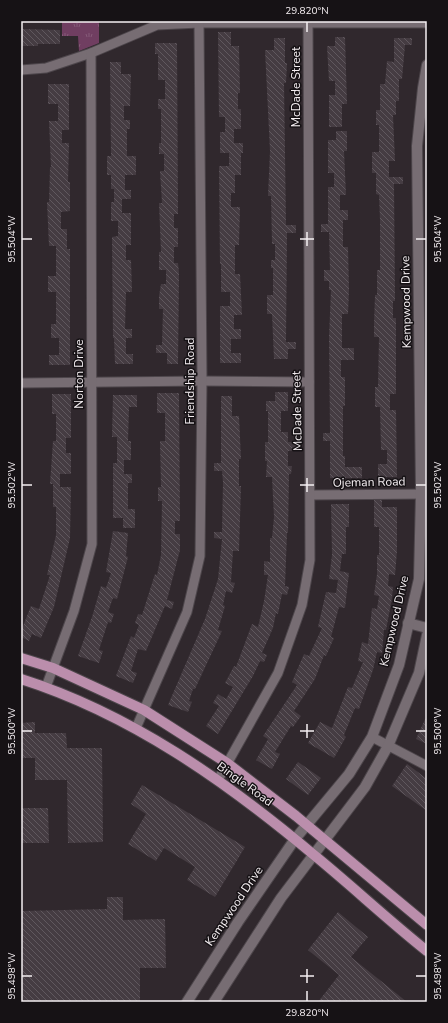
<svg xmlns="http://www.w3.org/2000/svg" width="448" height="1023" font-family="'Nunito Sans',sans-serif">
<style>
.grass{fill:url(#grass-tufts)}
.building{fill:url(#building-back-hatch)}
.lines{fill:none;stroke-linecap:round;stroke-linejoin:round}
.minor-casing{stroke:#4d464b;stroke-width:11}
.secondary-casing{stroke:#4d464b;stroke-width:12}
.primary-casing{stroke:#4d464b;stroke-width:12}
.minor{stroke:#776d73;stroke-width:9}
.secondary{stroke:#776d73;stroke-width:10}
.primary{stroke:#bb8eac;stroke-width:10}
.ticks{fill:none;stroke:#f5eff2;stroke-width:1.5}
.labels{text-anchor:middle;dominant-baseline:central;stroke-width:3;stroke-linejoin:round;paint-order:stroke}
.street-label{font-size:12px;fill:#f5eff2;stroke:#161215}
.neatline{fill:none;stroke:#f5eff2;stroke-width:1.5}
.ticks-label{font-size:10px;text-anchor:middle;fill:#f5eff2}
</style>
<defs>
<pattern id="grass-tufts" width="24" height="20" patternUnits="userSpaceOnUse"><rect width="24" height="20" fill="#703e61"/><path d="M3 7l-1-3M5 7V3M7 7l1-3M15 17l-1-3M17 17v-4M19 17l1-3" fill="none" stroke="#855a78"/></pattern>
<pattern id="building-back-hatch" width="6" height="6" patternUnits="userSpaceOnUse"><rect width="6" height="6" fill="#453c42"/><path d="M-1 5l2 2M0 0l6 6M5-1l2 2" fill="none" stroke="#60585e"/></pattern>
</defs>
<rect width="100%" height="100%" fill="#30282d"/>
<path class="grass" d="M62 21H99V43L79 51 78 36H62Z"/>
<g class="building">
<path d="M21 29 60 30V44H38V46H21Z"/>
<path d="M218 32H231V46H239L240 93H238V109H241V129H234V143H243V153H241V175H235V193H231V207H240L239 245H235V274H240L242 315H234V329H241V339H231V353H241V363H220V306H230V292H221V264H220L219 166H229V153H220V132H225V117H219Z"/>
<path d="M335 37H345L347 104H342V127H329V95H335V81H329L327 46H335Z"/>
<path d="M274 38H285V63H287L286 83H284L286 225H296V233H287L286 342H296V349H288V359H274L272 314H267V295H273V268H271V260H275V244H272L271 196H268L270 151 265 50H274Z"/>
<path d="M394 38H412V45H405L402 79H399V101H396V115H393L395 161H389V177H403V184H394L395 301H393V318H396V394H390V410H396L397 477H378V464H387V450H381L380 407H375V387H378L379 337H374V324L375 295H377V270H380V220L379 195 376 194V173H372V152H379V125H376V110H380V84H385L387 61 394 62Z"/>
<path d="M155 43H177L178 214H174V228H178V247H174V263H178L179 273 178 364H167V353H156V345H162L163 309H159V296L161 284H166V270H159V252H161L159 203H162L160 171H164V154H159V143H161V109H158V99H165V80H158V54H155Z"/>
<path d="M110 62H121V74H131L130 106H124V120H130V129H127V156H136V175H125V190H131V199H122V213H131V245H126V260H131L132 292H126L125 329H132V338H126V354H133V364H115L114 338H113L112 237 118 236V221H111V202H114V189H111V175H107V156H111Z"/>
<path d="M48 84H69V130H62V143H69L68 182H70V211L61 212V229H67V249H70V365H49V355H59V338H51V324H56V292H48V276H56V246H49L47 202H49L50 167H51L49 121H58V104H48Z"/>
<path d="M336 131H347V151H344L346 195H340V210H348V220H343V247H348L349 290 348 314H342V348H354V360H341V377H345V406H343V456H345V467H362V478H330V441H323V433H330L329 337 331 290H329V281H324V270H330L329 232H321V224H328V187H334V173H328V140H336Z"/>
<path d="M275 392H288V411H281V432H288V442H297V451H288V466H292L291 474H289L288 533H287L285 586 289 587 287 595 282 594 278 614 276 613 273 628 262 653 267 655 264 662 260 661 253 676 218 734 206 726 219 706 213 703 218 694 226 699 233 687 225 683 234 666 236 667 252 624 258 627 264 601 268 575H264V561L270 562V538H272L274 517 272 477H266L267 461H265V442H268V411H266V401H275Z"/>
<path d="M157 393H179L180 521H175V534H180V550L167 600 174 602 172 609 165 606 146 651 138 649 131 671 137 673 133 683 116 676 131 636 134 638 139 625 135 623 138 614 142 615 155 574 157 575 161 555 162 501H158V487H161L160 441H165V413H157Z"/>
<path d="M52 394H71V438H66V453H71V474H60V487H71L70 538 54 607 41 638 32 634 29 641 21 637V631L31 606 39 609 50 575H47L56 535V507H53V484H50L53 441H56V414H52Z"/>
<path d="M113 395H137V407H129L128 441H131V460H124V474H132V483H128V509H135V528H123V518H113V463H117V437H112Z"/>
<path d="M221 396H232V416H239L241 459H239V486H241L239 551H233L231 582 235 583 232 593 226 591 223 605 225 606 218 630 222 631 195 689H193L189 701 192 702 188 712 168 705 205 619 218 579 222 539 214 538V532H222L223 482 222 471H214V463H221Z"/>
<path d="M374 500H382V507H397V551L395 575 389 574 388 586 393 587 392 598 386 630H384L382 653 377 652 373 670 359 709 355 708 344 735 346 737 334 758 308 743 320 722 332 728 348 687 352 688 363 662 358 661 362 642 368 644 372 608 377 609 379 596 374 595 377 574V555H379V527H374Z"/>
<path d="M331 504H349V527H346V554H342L340 571 349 573 345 608 339 607 331 637 334 638 326 656 324 655 315 679 294 711 301 716 293 727 291 726 275 752 280 754 272 769 256 760 268 739 263 736 297 685 292 682 304 654 309 656 322 628 318 627 326 592 336 593 338 580 329 579 332 555Z"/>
<path d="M113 531 128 533 126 556 128 557 117 599 113 598 108 612 114 614 111 623 108 622 99 650 103 651 99 663 78 656 92 617 101 586 106 588 111 573 106 572Z"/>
<path d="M427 715V744L416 739Z"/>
<path d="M35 722V733H66L67 748H102L103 842 68 843 67 780H35V758H21V723Z"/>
<path d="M298 762 321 778 308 795 286 779Z"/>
<path d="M407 764 427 779V811L392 786Z"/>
<path d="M142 785 245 847 215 897 187 880 195 867 164 848 156 861 128 844 146 814 131 804Z"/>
<path d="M21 808H48L49 843H21Z"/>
<path d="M107 897H123V920L165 919 166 968H140V1002H21V911L107 909Z"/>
<path d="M338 912 368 937 351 957 407 1002H318L339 975 308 950Z"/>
</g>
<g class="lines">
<g class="minor-casing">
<g id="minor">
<path d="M21 70 46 68 91 53 157 25 199 23H427"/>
<path d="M21 383 202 381 309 382"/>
<path d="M311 495 427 494"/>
<path d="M46 687 74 611 92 544 91 53"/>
<path d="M136 728 187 612 200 556 202 381 199 23"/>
<path d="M372 737 427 766"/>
<path d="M218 780 278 673 302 605 310 560 308 22"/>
</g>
</g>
<g class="secondary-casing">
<g id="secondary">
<path d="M408 623 427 628"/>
<path d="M187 1002 238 922 295 839 349 774 372 737 399 665 419 579 421 493 417 146 423 88 427 65"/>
<path d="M214 1002 281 898 365 787 388 746 419 673 427 635"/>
</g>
</g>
<g class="primary-casing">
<g id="primary">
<path d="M21 658 53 668 144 710 227 763 296 816 427 925"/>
<path d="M21 679C131 714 227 782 314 855 352 886 388 920 427 951"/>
</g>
</g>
<use href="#minor" class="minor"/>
<use href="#secondary" class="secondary"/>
<use href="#primary" class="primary"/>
</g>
<path class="ticks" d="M307 22V32M307 232V246M22 239H32M300 239H314M416 239H426M307 478V492M22 485H32M300 485H314M416 485H426M307 724V738M22 731H32M300 731H314M416 731H426M307 969V983M22 976H32M300 976H314M416 976H426M307 991V1001"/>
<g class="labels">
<g class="street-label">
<text transform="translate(296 87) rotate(-90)">McDade Street</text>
<text transform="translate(406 302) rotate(-91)">Kempwood Drive</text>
<text transform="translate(79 374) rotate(-90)">Norton Drive</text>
<text transform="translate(190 381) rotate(-90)">Friendship Road</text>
<text transform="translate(297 411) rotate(-91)">McDade Street</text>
<text transform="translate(369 482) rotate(-1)">Ojeman Road</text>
<text transform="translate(394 621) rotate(-77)">Kempwood Drive</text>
<text transform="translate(245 784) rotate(36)">Bingle Road</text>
<text transform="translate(234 906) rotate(-56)">Kempwood Drive</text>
</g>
</g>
<rect width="448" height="1023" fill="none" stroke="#161215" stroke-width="44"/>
<rect x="22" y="22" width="404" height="979" class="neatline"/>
<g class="ticks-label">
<text x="307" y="14">29.820°N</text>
<text transform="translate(437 239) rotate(-90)" y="4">95.504°W</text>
<text transform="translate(11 239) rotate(-90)" y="4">95.504°W</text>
<text transform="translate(437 485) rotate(-90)" y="4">95.502°W</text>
<text transform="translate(11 485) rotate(-90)" y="4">95.502°W</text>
<text transform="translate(11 731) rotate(-90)" y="4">95.500°W</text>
<text transform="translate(437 731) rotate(-90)" y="4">95.500°W</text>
<text transform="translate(11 976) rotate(-90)" y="4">95.498°W</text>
<text transform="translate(437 976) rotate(-90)" y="4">95.498°W</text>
<text x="307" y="1016">29.820°N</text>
</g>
</svg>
